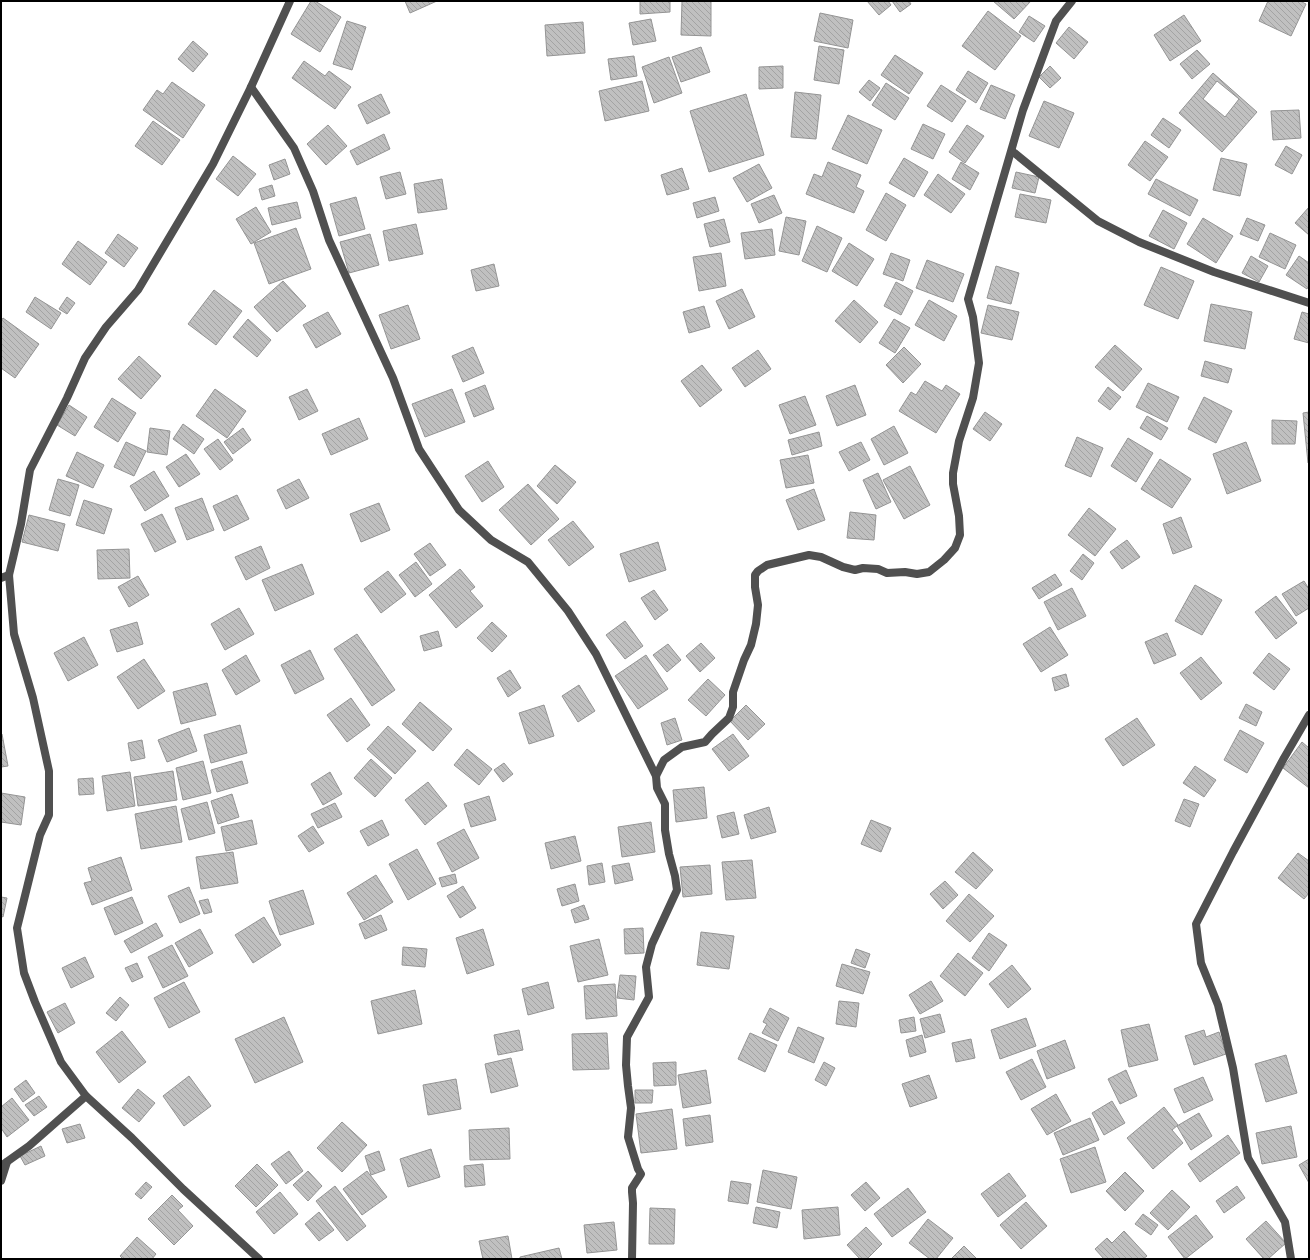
<svg xmlns="http://www.w3.org/2000/svg" width="1310" height="1260" font-family="Raleway,sans-serif">
<style>
.building{fill:url(#building-back-hatch);stroke:#949494;fill-rule:evenodd}
.lines{fill:none;stroke-linecap:round;stroke-linejoin:round}
.street{stroke:#505050;stroke-width:8}
</style>
<defs>
<pattern id="building-back-hatch" width="6" height="6" patternUnits="userSpaceOnUse"><rect width="6" height="6" fill="#c0c0c0"/><path d="M-1 5l2 2M0 0l6 6M5-1l2 2" fill="none" stroke="#a3a3a3"/></pattern>
</defs>
<rect width="100%" height="100%" fill="#fff"/>
<g class="building">
<path d="M311 1H315L341 17 320 52 291 34Z"/>
<path d="M405 1H437L410 13Z"/>
<path d="M640 1H670V12L640 14Z"/>
<path d="M682 1H711V36L681 35Z"/>
<path d="M867 1H888L891 5 879 15Z"/>
<path d="M892 1H909L911 4 900 12Z"/>
<path d="M993 1H1031L1014 19Z"/>
<path d="M1268 1H1300L1306 4 1291 36 1259 21Z"/>
<path d="M988 11 1021 36 995 70 962 46Z"/>
<path d="M820 13 853 20 848 48 814 41Z"/>
<path d="M1184 15 1201 41 1170 61 1154 35Z"/>
<path d="M1029 16 1045 26 1034 42 1019 32Z"/>
<path d="M651 19 656 41 633 45 629 23Z"/>
<path d="M347 21 366 27 352 70 333 64Z"/>
<path d="M583 22 585 53 547 56 545 25Z"/>
<path d="M1069 27 1088 42 1074 59 1056 43Z"/>
<path d="M193 41 208 54 193 72 178 59Z"/>
<path d="M819 46 844 50 839 84 814 80Z"/>
<path d="M701 47 710 72 681 82 672 57Z"/>
<path d="M1197 50 1210 64 1192 79 1180 64Z"/>
<path d="M895 55 923 73 909 94 881 75Z"/>
<path d="M634 56 637 76 611 80 608 59Z"/>
<path d="M669 57 682 93 654 103 642 67Z"/>
<path d="M304 61 325 76 329 71 351 87 335 109 292 78Z"/>
<path d="M783 66V88L759 89V67Z"/>
<path d="M1050 66 1061 78 1050 88 1039 77Z"/>
<path d="M968 71 988 83 976 103 956 90Z"/>
<path d="M1213 73 1257 112 1222 152 1179 113ZM1217 81 1239 99 1225 117 1203 99Z"/>
<path d="M869 80 880 88 870 101 859 92Z"/>
<path d="M642 81 649 111 605 121 599 91Z"/>
<path d="M172 82 205 105 183 138 143 110 157 90 163 94Z"/>
<path d="M886 83 909 98 895 120 872 105Z"/>
<path d="M941 85 966 101 952 122 927 106Z"/>
<path d="M991 85 1015 95 1005 119 980 109Z"/>
<path d="M795 92 821 95 816 139 791 137Z"/>
<path d="M381 94 390 113 367 124 358 105Z"/>
<path d="M746 94 764 155 709 172 690 111Z"/>
<path d="M1044 101 1074 113 1059 148 1029 136Z"/>
<path d="M1299 110 1301 138 1273 140 1271 111Z"/>
<path d="M848 115 882 130 867 164 832 149Z"/>
<path d="M1163 118 1181 130 1169 148 1151 135Z"/>
<path d="M153 121 180 140 162 165 135 146Z"/>
<path d="M923 124 945 134 933 159 911 149Z"/>
<path d="M328 125 347 146 326 165 307 144Z"/>
<path d="M967 125 984 136 965 163 949 152Z"/>
<path d="M384 134 390 149 357 165 350 151Z"/>
<path d="M1145 141 1168 157 1150 181 1128 165Z"/>
<path d="M1286 146 1302 155 1292 174 1275 165Z"/>
<path d="M233 156 256 174 238 196 216 179Z"/>
<path d="M904 158 928 172 914 197 889 183Z"/>
<path d="M1221 158 1247 164 1240 196 1213 190Z"/>
<path d="M285 159 290 174 274 180 269 165Z"/>
<path d="M828 162 861 175 856 187 864 191 854 213 806 194 814 174 822 177Z"/>
<path d="M961 162 979 173 970 190 952 179Z"/>
<path d="M759 164 772 188 747 202 733 178Z"/>
<path d="M682 168 689 189 667 195 661 175Z"/>
<path d="M400 172 406 194 386 199 380 177Z"/>
<path d="M1016 172 1039 177 1035 193 1012 188Z"/>
<path d="M938 174 965 194 951 213 924 195Z"/>
<path d="M442 179 447 209 418 213 414 184Z"/>
<path d="M1156 179 1198 200 1190 216 1148 194Z"/>
<path d="M272 185 275 196 262 200 259 189Z"/>
<path d="M886 193 906 205 886 241 866 230Z"/>
<path d="M1020 194 1051 200 1046 223 1015 217Z"/>
<path d="M774 195 782 213 759 223 751 204Z"/>
<path d="M356 197 365 229 339 236 330 204Z"/>
<path d="M715 197 719 211 697 218 693 203Z"/>
<path d="M297 202 301 218 272 225 268 208Z"/>
<path d="M256 207 271 232 251 244 236 219Z"/>
<path d="M1309 207V235L1295 223Z"/>
<path d="M1163 210 1187 223 1174 249 1149 236Z"/>
<path d="M786 217 806 221 799 255 779 251Z"/>
<path d="M1203 218 1233 236 1216 263 1187 244Z"/>
<path d="M1247 218 1265 225 1258 241 1240 234Z"/>
<path d="M724 219 730 242 710 247 704 224Z"/>
<path d="M416 224 423 254 389 261 383 231Z"/>
<path d="M817 226 842 238 827 272 802 261Z"/>
<path d="M296 228 311 269 269 284 254 243Z"/>
<path d="M772 229 775 255 745 259 741 233Z"/>
<path d="M1270 233 1296 245 1285 269 1259 257Z"/>
<path d="M118 234 138 248 124 267 105 253Z"/>
<path d="M370 234 379 265 349 273 340 242Z"/>
<path d="M78 241 107 262 90 285 62 264Z"/>
<path d="M849 243 874 259 857 286 832 271Z"/>
<path d="M721 253 726 286 699 291 693 257Z"/>
<path d="M891 253 910 260 903 281 883 274Z"/>
<path d="M1251 256 1268 266 1259 282 1242 273Z"/>
<path d="M1299 256 1309 263V285L1307 289 1286 275Z"/>
<path d="M927 260 964 274 953 302 916 288Z"/>
<path d="M494 264 499 286 476 291 471 270Z"/>
<path d="M996 266 1019 273 1011 304 987 298Z"/>
<path d="M1161 267 1194 281 1178 319 1144 305Z"/>
<path d="M283 281 306 306 277 332 254 307Z"/>
<path d="M896 282 913 291 901 315 884 306Z"/>
<path d="M742 289 755 317 729 329 716 301Z"/>
<path d="M214 290 242 311 216 345 188 324Z"/>
<path d="M35 297 61 313 51 329 26 312Z"/>
<path d="M67 297 75 303 67 314 59 309Z"/>
<path d="M854 300 878 322 860 343 835 321Z"/>
<path d="M929 300 957 316 944 341 915 325Z"/>
<path d="M1211 304 1252 312 1245 349 1204 341Z"/>
<path d="M408 305 420 339 391 349 379 315Z"/>
<path d="M988 305 1019 312 1012 340 981 333Z"/>
<path d="M704 306 710 327 689 333 683 312Z"/>
<path d="M328 312 341 334 316 348 303 325Z"/>
<path d="M1302 312 1309 314V343L1294 339Z"/>
<path d="M3 318 39 344 15 378 1 368V321Z"/>
<path d="M248 319 271 340 257 357 233 337Z"/>
<path d="M894 319 910 328 895 353 879 343Z"/>
<path d="M1115 345 1142 369 1123 391 1095 367Z"/>
<path d="M473 347 484 373 463 382 452 356Z"/>
<path d="M904 347 921 364 903 383 886 365Z"/>
<path d="M758 350 771 369 745 387 732 368Z"/>
<path d="M139 356 161 376 141 399 118 379Z"/>
<path d="M1205 361 1232 369 1228 383 1201 376Z"/>
<path d="M702 365 722 390 700 407 681 381Z"/>
<path d="M925 381 942 391 946 385 960 394 936 433 899 411 911 392 916 395Z"/>
<path d="M1148 383 1179 397 1167 422 1136 407Z"/>
<path d="M485 385 494 409 474 417 465 393Z"/>
<path d="M855 385 866 415 837 426 826 396Z"/>
<path d="M1108 387 1121 397 1110 410 1098 401Z"/>
<path d="M215 389 246 411 227 438 196 416Z"/>
<path d="M307 389 318 411 299 420 289 397Z"/>
<path d="M452 389 465 422 425 437 412 404Z"/>
<path d="M805 396 816 425 790 434 779 405Z"/>
<path d="M1204 397 1232 411 1216 443 1188 429Z"/>
<path d="M112 398 136 413 118 442 94 427Z"/>
<path d="M69 405 87 417 75 436 57 425Z"/>
<path d="M985 412 1002 424 990 441 973 429Z"/>
<path d="M1309 412V463H1308L1303 413Z"/>
<path d="M1147 416 1168 428 1161 440 1140 428Z"/>
<path d="M359 418 368 439 331 455 322 434Z"/>
<path d="M1272 420 1297 421 1295 444H1272Z"/>
<path d="M183 424 204 439 194 454 173 439Z"/>
<path d="M894 426 908 453 884 465 871 439Z"/>
<path d="M150 428 170 431 167 455 147 452Z"/>
<path d="M243 428 251 440 233 454 224 442Z"/>
<path d="M819 432 822 446 792 455 788 440Z"/>
<path d="M1077 437 1103 448 1091 477 1065 466Z"/>
<path d="M1128 438 1153 453 1136 482 1111 466Z"/>
<path d="M218 439 233 460 220 470 204 449Z"/>
<path d="M126 442 146 451 134 476 114 467Z"/>
<path d="M861 442 870 460 849 471 839 452Z"/>
<path d="M1246 442 1261 481 1227 494 1213 454Z"/>
<path d="M77 452 104 465 93 488 66 476Z"/>
<path d="M186 454 200 474 179 487 166 467Z"/>
<path d="M808 455 814 483 786 488 780 460Z"/>
<path d="M1160 459 1191 479 1172 508 1141 489Z"/>
<path d="M488 461 504 487 482 502 465 476Z"/>
<path d="M555 465 576 482 557 504 537 486Z"/>
<path d="M910 466 930 505 904 519 883 480Z"/>
<path d="M154 471 169 496 145 511 130 486Z"/>
<path d="M878 473 891 502 876 509 863 480Z"/>
<path d="M58 479 79 485 70 516 49 510Z"/>
<path d="M299 479 309 498 286 509 277 490Z"/>
<path d="M528 484 559 519 531 545 499 510Z"/>
<path d="M814 489 825 520 798 530 786 500Z"/>
<path d="M237 495 249 519 224 531 213 506Z"/>
<path d="M202 498 214 530 187 540 175 508Z"/>
<path d="M84 500 112 509 104 534 76 525Z"/>
<path d="M379 503 390 530 361 542 350 514Z"/>
<path d="M1089 508 1116 529 1095 556 1068 535Z"/>
<path d="M850 512 876 515 874 540 847 538Z"/>
<path d="M162 514 176 542 155 552 141 524Z"/>
<path d="M29 515 65 524 58 551 22 542Z"/>
<path d="M1181 517 1192 547 1173 554 1163 524Z"/>
<path d="M573 521 594 547 569 566 548 540Z"/>
<path d="M1127 540 1140 557 1122 569 1110 552Z"/>
<path d="M658 542 666 570 629 582 620 554Z"/>
<path d="M430 543 446 565 430 576 414 554Z"/>
<path d="M261 546 270 568 246 580 235 557Z"/>
<path d="M129 549 130 578 98 579 97 550Z"/>
<path d="M1083 554 1094 563 1082 580 1070 571Z"/>
<path d="M416 562 432 584 415 597 399 575Z"/>
<path d="M302 564 314 594 275 611 262 580Z"/>
<path d="M460 569 475 587 470 591 483 606 456 628 429 595Z"/>
<path d="M388 571 406 594 381 613 364 589Z"/>
<path d="M1055 574 1062 585 1039 599 1032 588Z"/>
<path d="M138 576 149 595 129 607 118 587Z"/>
<path d="M1304 581 1309 589V608L1296 616 1282 594Z"/>
<path d="M1195 585 1222 600 1202 635 1175 621Z"/>
<path d="M1072 588 1086 616 1058 630 1044 602Z"/>
<path d="M654 590 668 610 655 620 641 598Z"/>
<path d="M1276 596 1297 623 1276 639 1255 612Z"/>
<path d="M239 608 254 634 225 650 211 624Z"/>
<path d="M625 621 643 646 625 659 606 635Z"/>
<path d="M137 622 143 644 117 652 110 630Z"/>
<path d="M492 622 507 636 492 652 477 638Z"/>
<path d="M1050 627 1068 655 1041 672 1023 644Z"/>
<path d="M438 631 442 646 424 651 420 636Z"/>
<path d="M1167 633 1176 655 1154 664 1145 642Z"/>
<path d="M357 634 395 690 372 706 334 649Z"/>
<path d="M84 637 98 665 68 681 54 653Z"/>
<path d="M701 643 715 658 700 672 686 656Z"/>
<path d="M668 644 681 660 667 672 653 655Z"/>
<path d="M310 650 324 679 295 694 281 665Z"/>
<path d="M1269 653 1290 669 1274 690 1253 673Z"/>
<path d="M246 655 260 681 236 695 222 670Z"/>
<path d="M646 655 668 689 638 709 615 676Z"/>
<path d="M1201 657 1222 683 1201 700 1180 673Z"/>
<path d="M144 659 165 691 138 709 117 677Z"/>
<path d="M510 670 521 688 508 697 497 678Z"/>
<path d="M1066 674 1069 686 1055 691 1052 678Z"/>
<path d="M708 679 725 695 706 716 688 700Z"/>
<path d="M207 683 216 715 181 724 173 692Z"/>
<path d="M579 685 595 711 578 722 562 696Z"/>
<path d="M351 698 370 725 347 742 327 715Z"/>
<path d="M420 702 452 729 433 751 402 724Z"/>
<path d="M1246 704 1262 712 1256 726 1239 718Z"/>
<path d="M544 705 554 736 529 744 519 713Z"/>
<path d="M746 705 765 724 748 740 730 721Z"/>
<path d="M675 718 682 740 667 745 661 723Z"/>
<path d="M1137 718 1155 745 1123 766 1105 739Z"/>
<path d="M240 725 247 753 211 763 204 735Z"/>
<path d="M388 726 416 751 395 774 367 749Z"/>
<path d="M189 728 197 751 167 762 158 740Z"/>
<path d="M1240 730 1264 743 1247 773 1224 760Z"/>
<path d="M2 734 8 766 1 767V735Z"/>
<path d="M733 734 749 756 729 771 712 749Z"/>
<path d="M142 740 145 758 131 761 128 743Z"/>
<path d="M1302 742 1309 748V788L1283 768Z"/>
<path d="M467 749 492 769 479 785 454 765Z"/>
<path d="M371 759 392 778 375 797 354 778Z"/>
<path d="M203 761 211 793 183 800 176 768Z"/>
<path d="M242 761 248 783 217 792 211 770Z"/>
<path d="M504 763 513 774 503 782 494 770Z"/>
<path d="M1195 766 1216 780 1204 797 1183 783Z"/>
<path d="M173 771 177 800 138 806 134 777Z"/>
<path d="M130 772 135 806 107 811 102 776Z"/>
<path d="M330 772 342 794 323 805 311 784Z"/>
<path d="M93 778 94 794 79 795 78 779Z"/>
<path d="M428 782 447 806 425 825 405 800Z"/>
<path d="M704 787 707 818 676 822 673 790Z"/>
<path d="M1 793 25 797 21 825 1 822Z"/>
<path d="M232 794 239 817 218 824 211 801Z"/>
<path d="M489 796 496 820 471 827 464 804Z"/>
<path d="M1184 799 1199 804 1190 827 1175 821Z"/>
<path d="M207 802 215 833 189 840 181 809Z"/>
<path d="M335 803 342 817 318 828 311 814Z"/>
<path d="M176 806 182 842 141 849 135 814Z"/>
<path d="M769 807 776 832 751 839 744 815Z"/>
<path d="M734 812 739 834 722 838 717 816Z"/>
<path d="M252 820 257 844 226 851 221 827Z"/>
<path d="M382 820 389 835 368 846 360 831Z"/>
<path d="M871 820 891 828 881 852 861 844Z"/>
<path d="M651 822 655 852 622 857 618 827Z"/>
<path d="M313 826 324 843 309 852 298 836Z"/>
<path d="M464 829 479 858 452 872 437 843Z"/>
<path d="M575 836 581 861 551 869 545 843Z"/>
<path d="M417 849 436 884 408 900 389 864Z"/>
<path d="M233 852 238 883 201 889 196 857Z"/>
<path d="M973 852 993 870 976 889 955 872Z"/>
<path d="M1298 853 1309 861V893L1304 899 1278 878Z"/>
<path d="M121 857 132 890 92 905 84 883 92 881 88 868Z"/>
<path d="M752 860 756 898 726 900 722 862Z"/>
<path d="M602 863 605 882 589 885 587 866Z"/>
<path d="M629 863 633 880 615 884 612 866Z"/>
<path d="M710 865 712 894 683 897 680 867Z"/>
<path d="M455 874 457 883 442 887 439 878Z"/>
<path d="M376 875 393 902 364 920 347 893Z"/>
<path d="M945 881 958 895 943 909 930 894Z"/>
<path d="M575 884 579 901 562 906 557 889Z"/>
<path d="M463 886 476 908 460 918 447 896Z"/>
<path d="M189 887 200 914 180 923 168 896Z"/>
<path d="M303 890 314 924 280 935 269 901Z"/>
<path d="M969 894 994 916 970 942 946 921Z"/>
<path d="M1 897 7 898 3 917 1 916Z"/>
<path d="M132 897 143 923 115 935 104 908Z"/>
<path d="M208 899 212 912 204 914 199 901Z"/>
<path d="M584 905 589 919 575 923 571 910Z"/>
<path d="M381 915 387 930 365 939 359 924Z"/>
<path d="M264 917 281 945 253 963 235 935Z"/>
<path d="M156 923 163 936 131 953 124 941Z"/>
<path d="M643 928 644 953 625 954 624 929Z"/>
<path d="M200 929 213 953 189 967 175 943Z"/>
<path d="M483 929 494 965 467 974 456 938Z"/>
<path d="M701 932 734 936 729 969 697 965Z"/>
<path d="M989 933 1007 945 989 971 972 958Z"/>
<path d="M599 939 608 975 578 982 570 946Z"/>
<path d="M172 945 188 976 163 988 148 957Z"/>
<path d="M403 947 427 949 425 967 402 965Z"/>
<path d="M856 949 870 954 865 968 851 963Z"/>
<path d="M958 953 983 973 965 996 940 976Z"/>
<path d="M85 957 94 977 71 988 62 968Z"/>
<path d="M137 963 143 977 132 982 125 968Z"/>
<path d="M842 964 870 972 863 994 836 986Z"/>
<path d="M1012 965 1031 989 1008 1008 989 984Z"/>
<path d="M620 975 636 976 634 1000 617 998Z"/>
<path d="M931 981 943 1001 920 1014 909 995Z"/>
<path d="M184 982 200 1012 169 1028 154 998Z"/>
<path d="M548 982 554 1008 528 1015 522 989Z"/>
<path d="M615 984 617 1016 586 1019 584 986Z"/>
<path d="M415 990 422 1024 378 1034 371 1001Z"/>
<path d="M120 997 129 1005 116 1021 106 1013Z"/>
<path d="M839 1001 859 1003 856 1027 836 1024Z"/>
<path d="M65 1003 75 1023 58 1033 47 1012Z"/>
<path d="M770 1008 789 1018 778 1041 762 1033 767 1024 763 1022Z"/>
<path d="M940 1014 945 1032 925 1038 920 1019Z"/>
<path d="M284 1017 303 1062 255 1083 235 1039Z"/>
<path d="M914 1017 916 1031 901 1033 899 1020Z"/>
<path d="M1026 1018 1036 1046 1000 1059 991 1030Z"/>
<path d="M1149 1024 1158 1060 1129 1067 1121 1030Z"/>
<path d="M798 1027 824 1038 814 1063 788 1052Z"/>
<path d="M519 1030 523 1050 498 1055 494 1035Z"/>
<path d="M1204 1030 1206 1037 1219 1032 1226 1054 1194 1065 1185 1036Z"/>
<path d="M122 1031 146 1062 119 1083 96 1052Z"/>
<path d="M607 1033 609 1069 573 1070 572 1034Z"/>
<path d="M750 1033 777 1045 765 1072 738 1059Z"/>
<path d="M922 1035 926 1052 910 1057 906 1040Z"/>
<path d="M971 1039 975 1058 956 1062 952 1043Z"/>
<path d="M1065 1040 1075 1068 1047 1079 1037 1051Z"/>
<path d="M1286 1055 1297 1093 1266 1102 1255 1064Z"/>
<path d="M511 1058 518 1086 491 1093 485 1064Z"/>
<path d="M1032 1059 1046 1087 1021 1100 1006 1072Z"/>
<path d="M676 1062V1085L654 1086 653 1063Z"/>
<path d="M824 1062 835 1068 826 1086 815 1080Z"/>
<path d="M706 1070 711 1103 683 1108 678 1075Z"/>
<path d="M1126 1070 1137 1096 1120 1104 1108 1079Z"/>
<path d="M929 1075 937 1098 910 1107 902 1084Z"/>
<path d="M189 1076 211 1106 184 1126 163 1096Z"/>
<path d="M1203 1077 1213 1100 1184 1113 1174 1089Z"/>
<path d="M456 1079 461 1109 428 1115 423 1085Z"/>
<path d="M26 1080 35 1093 23 1102 14 1089Z"/>
<path d="M138 1089 155 1103 139 1122 122 1108Z"/>
<path d="M635 1090H653L652 1103H635Z"/>
<path d="M1056 1094 1071 1121 1047 1135 1031 1109Z"/>
<path d="M39 1096 47 1107 34 1116 25 1105Z"/>
<path d="M12 1098 29 1120 7 1137 1 1128V1107Z"/>
<path d="M1112 1101 1125 1123 1104 1135 1092 1113Z"/>
<path d="M1164 1107 1178 1125 1172 1130 1183 1143 1153 1169 1127 1138Z"/>
<path d="M672 1109 677 1149 641 1153 636 1114Z"/>
<path d="M1199 1113 1212 1136 1191 1150 1177 1126Z"/>
<path d="M710 1115 713 1142 686 1146 683 1119Z"/>
<path d="M1090 1118 1099 1140 1063 1155 1054 1133Z"/>
<path d="M342 1122 367 1145 342 1172 317 1148Z"/>
<path d="M80 1124 85 1138 67 1143 62 1129Z"/>
<path d="M1291 1126 1297 1157 1262 1164 1256 1133Z"/>
<path d="M509 1128 510 1159 470 1160 469 1130Z"/>
<path d="M1228 1135 1240 1153 1200 1182 1188 1164Z"/>
<path d="M41 1146 45 1156 25 1165 20 1156Z"/>
<path d="M1095 1147 1106 1182 1071 1193 1060 1159Z"/>
<path d="M431 1149 440 1177 408 1187 400 1159Z"/>
<path d="M289 1151 303 1171 286 1184 271 1164Z"/>
<path d="M379 1151 385 1170 371 1175 365 1156Z"/>
<path d="M1309 1159V1183L1299 1165Z"/>
<path d="M257 1164 278 1185 256 1207 235 1186Z"/>
<path d="M483 1164 485 1185 465 1187 464 1166Z"/>
<path d="M763 1170 797 1177 791 1209 757 1202Z"/>
<path d="M308 1171 322 1186 308 1201 293 1185Z"/>
<path d="M367 1171 387 1197 362 1215 343 1189Z"/>
<path d="M1125 1172 1144 1191 1125 1211 1106 1191Z"/>
<path d="M1009 1173 1026 1196 998 1217 981 1194Z"/>
<path d="M731 1181 751 1184 748 1204 728 1201Z"/>
<path d="M146 1182 152 1187 141 1199 135 1194Z"/>
<path d="M866 1182 880 1198 865 1211 851 1195Z"/>
<path d="M335 1186 366 1226 347 1241 316 1201Z"/>
<path d="M1237 1186 1245 1198 1224 1213 1216 1201Z"/>
<path d="M908 1188 926 1212 892 1237 874 1214Z"/>
<path d="M1172 1190 1190 1207 1168 1230 1150 1213Z"/>
<path d="M280 1192 298 1214 274 1234 256 1212Z"/>
<path d="M172 1195 183 1206 178 1210 193 1226 174 1245 148 1219Z"/>
<path d="M1026 1202 1047 1226 1021 1249 1000 1225Z"/>
<path d="M756 1207 780 1212 777 1228 753 1223Z"/>
<path d="M838 1207 840 1235 804 1239 802 1210Z"/>
<path d="M650 1208 675 1209 674 1244H649Z"/>
<path d="M319 1212 334 1230 319 1241 305 1224Z"/>
<path d="M1143 1214 1158 1225 1151 1235 1135 1224Z"/>
<path d="M1196 1215 1213 1237 1185 1259 1168 1237Z"/>
<path d="M928 1219 953 1238 936 1259H930L909 1243Z"/>
<path d="M1266 1221 1286 1243 1268 1259H1264L1246 1239Z"/>
<path d="M614 1222 617 1250 587 1253 584 1225Z"/>
<path d="M866 1227 882 1244 867 1259H860L847 1245Z"/>
<path d="M1124 1231 1147 1256 1143 1259H1104L1095 1249 1107 1238 1112 1243Z"/>
<path d="M508 1236 512 1259H483L479 1241Z"/>
<path d="M137 1237 156 1254 152 1259H123L120 1256Z"/>
<path d="M964 1246 977 1259H951Z"/>
<path d="M559 1248 562 1259H520V1257Z"/>
</g>
<g class="lines">
<g class="street">
<path d="M251 87 294 148 313 191 329 240 393 378 419 449 459 510 491 540 528 562 568 611 596 654 656 776"/>
<path d="M1012 151 1098 221 1139 242 1214 272 1309 303"/>
<path d="M1 578 9 575"/>
<path d="M86 1096 132 1138 183 1189 259 1259"/>
<path d="M1 1166 29 1146 86 1096 61 1062 35 1002 24 973 17 928 40 835 49 815V771L33 698 14 634 9 575 21 524 30 470 67 398 85 358 106 327 138 290 213 164 251 87 290 1"/>
<path d="M1 1181 7 1162"/>
<path d="M632 1259 633 1203 632 1192V1188L641 1174 638 1169 628 1137 631 1108 628 1086 626 1065 627 1037 649 997 646 967 652 944 677 890 675 876 669 854 665 830V804L657 788 656 776 664 760 682 747 705 742 712 734 729 718 733 707V692L744 660 751 645 756 624 758 605 755 587V575L758 571 767 565 809 555 821 557 843 567 855 570 863 568 878 569 887 573 905 572 917 574 929 572 944 560 955 548 960 535 959 516 953 484V473L959 441 973 398 979 363 973 317 968 299 1023 110 1056 21 1072 1"/>
<path d="M1291 1259 1285 1222 1248 1158 1233 1068 1218 1005 1201 963 1196 924 1233 852 1284 758 1309 715"/>
</g>
</g>
<rect width="1310" height="1260" fill="none" stroke="#000000" stroke-width="4"/>
</svg>
